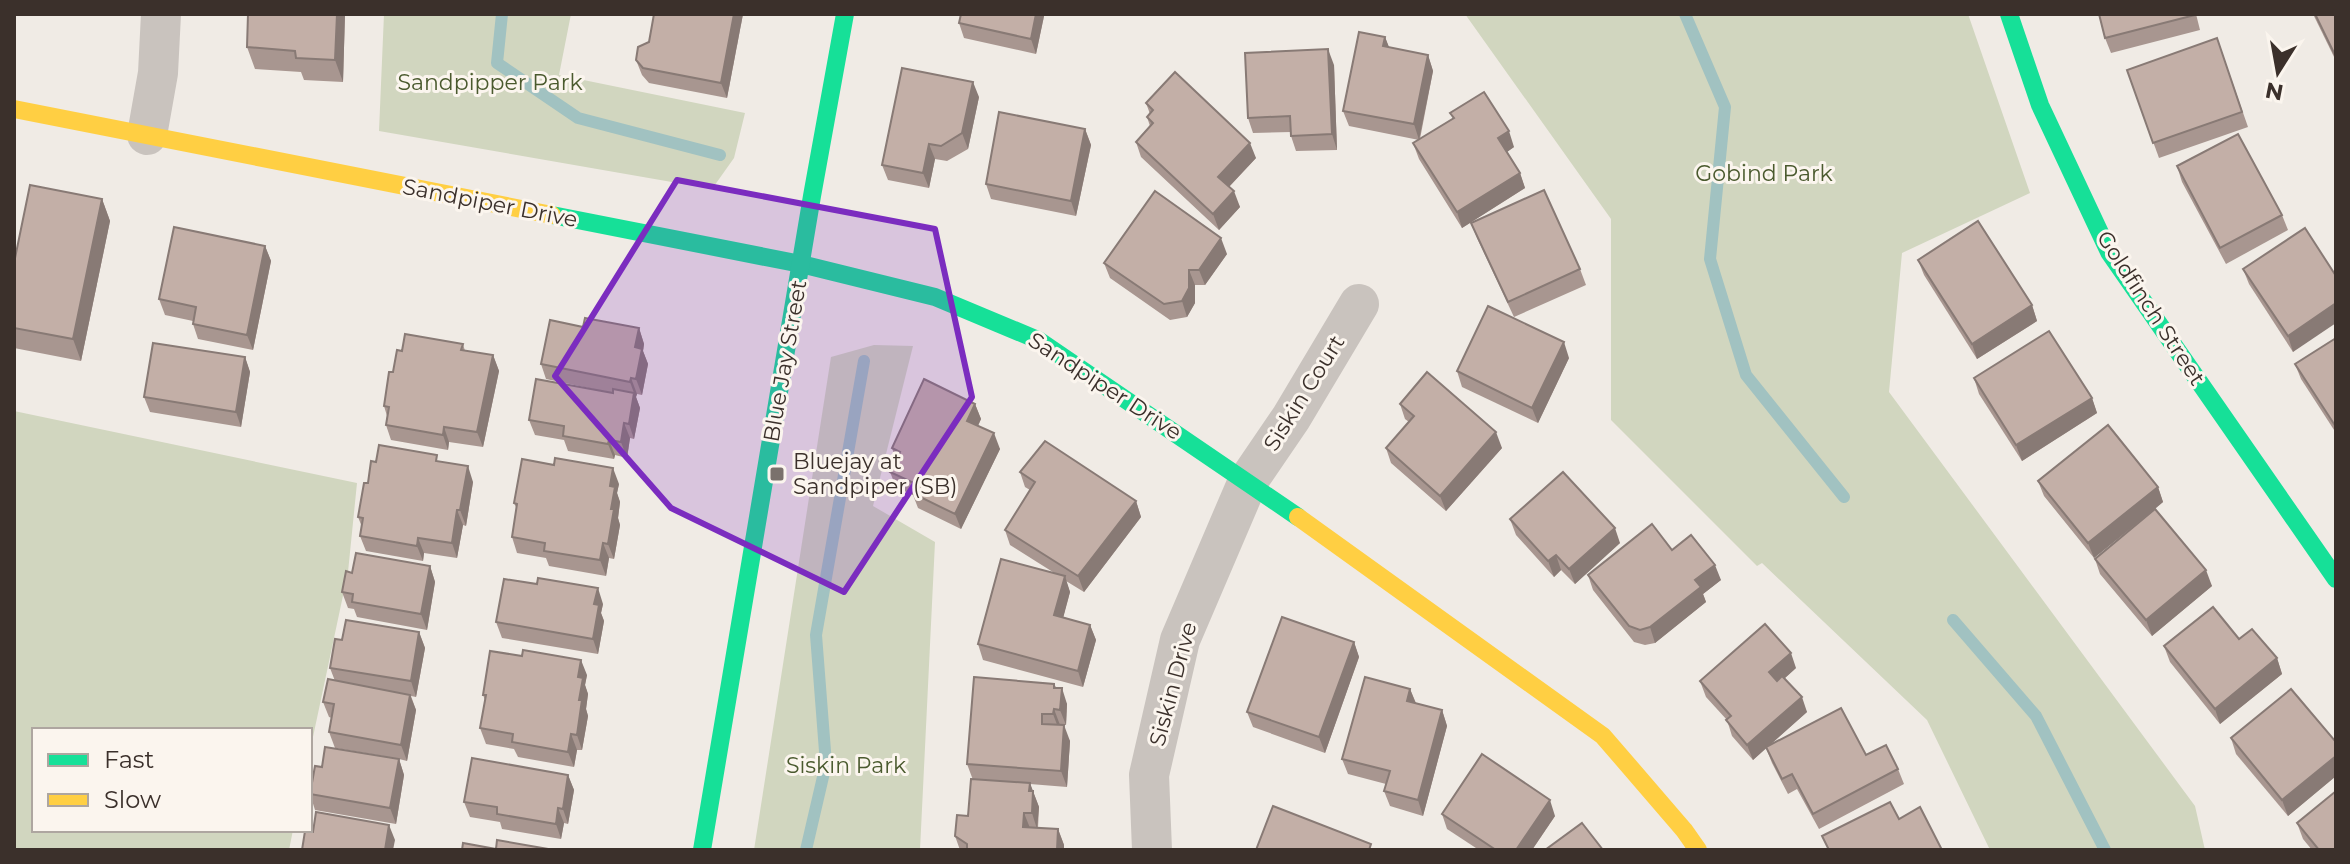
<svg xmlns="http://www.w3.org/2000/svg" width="2350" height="864" font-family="Montserrat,sans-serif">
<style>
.green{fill:#d1d6bf}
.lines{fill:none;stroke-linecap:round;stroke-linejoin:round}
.stream{stroke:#a1c2c1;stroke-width:12}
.street{stroke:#c9c3be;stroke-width:40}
.fast{stroke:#16e098;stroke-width:18}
.slow{stroke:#ffcf43;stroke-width:18}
.wall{fill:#a89690}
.shaded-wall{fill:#887a75}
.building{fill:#c3afa7;stroke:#887a75;stroke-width:2}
.marked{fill:#7b2cbf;fill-opacity:0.2;stroke:#7b2cbf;stroke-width:6;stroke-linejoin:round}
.poi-dot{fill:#7a716c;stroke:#fbf5ee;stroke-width:3}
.labels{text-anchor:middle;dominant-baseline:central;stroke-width:6;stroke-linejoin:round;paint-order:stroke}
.park-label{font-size:22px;fill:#4a5a2e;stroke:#fbf5ee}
.street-label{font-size:22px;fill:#3b302b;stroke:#fbf5ee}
.poi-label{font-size:22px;fill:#3b302b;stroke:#fbf5ee;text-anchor:start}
</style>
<rect width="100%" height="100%" fill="#f0ebe5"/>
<g class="green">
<path d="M384 14H571L559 75 745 113 734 158 712 189 379 131Z"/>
<path d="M1465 14H1968L2030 193 1902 253 1889 392 2195 806 2205 850H1990L1927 720 1762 563 1757 566 1611 420V219Z"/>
<path d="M874 345 913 346 873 506 935 542 920 850H754L831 357Z"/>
<path d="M14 411 357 483 348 572 310 751V730H34V830H293L289 850H14Z"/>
</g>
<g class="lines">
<g class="stream">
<path d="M502 14 497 63 578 118 720 155"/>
<path d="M1685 14 1725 107 1710 259 1746 375 1844 497"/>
<path d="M1953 620 2036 716 2105 850"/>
<path d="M806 850 826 764 816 635 864 361"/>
</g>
<g class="street">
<path d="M147 135 158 73 161 14"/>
<path d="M1152 850 1149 775 1180 640 1248 481 1291 418 1359 304"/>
</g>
<g class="fast">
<path d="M2009 14 2040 105 2109 252 2336 579"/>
<path d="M552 215 801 264 935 297 1038 340 1298 517"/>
<path d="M702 850 812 196 845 14"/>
</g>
<g class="slow">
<path d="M14 109 552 215"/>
<path d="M1298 517 1603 736 1684 830 1698 850"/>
</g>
</g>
<g class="wall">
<path d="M345 14 343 82 304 80 301 72 255 69 247 47Z"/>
<path d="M743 14 727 98 649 83 642 75 636 60Z"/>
<path d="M961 14H1043L1044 16 1036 54 964 38 959 23Z"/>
<path d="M2196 14 2200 30 2111 53 2105 38Z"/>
<path d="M2313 14H2336V61Z"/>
<path d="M1385 37 1389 48 1428 55 1433 71 1420 139 1453 119 1450 113 1514 147 1507 152 1520 173 1525 188 1462 228 1419 159 1413 143 1419 140 1349 126 1343 111Z"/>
<path d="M2217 38 2248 127 2159 158 2127 70Z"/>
<path d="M1334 65 1337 150 1296 151 1291 136V132L1253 133 1248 118Z"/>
<path d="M979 97 968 149 947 161 935 159 929 188 888 180 882 165Z"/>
<path d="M1146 103 1256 158 1229 187 1240 207 1219 230 1141 157 1136 142 1150 126 1147 117 1150 114Z"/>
<path d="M1085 129 1091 145 1076 216 991 199 986 184Z"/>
<path d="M2177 166 2282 215 2288 230 2226 264 2182 182Z"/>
<path d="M102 199 110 221 81 361 14 348V263Z"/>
<path d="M1471 223 1580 269 1586 285 1514 317 1477 238Z"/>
<path d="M265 246 271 261 253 350 198 339 193 324V321L165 315 159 299Z"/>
<path d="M1227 254 1205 285H1195V303L1187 317 1170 320 1110 278 1104 263Z"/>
<path d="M1918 260 2032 305 2037 321 1977 359 1924 275Z"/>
<path d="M2243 269 2336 276 2293 352 2249 284Z"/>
<path d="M583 327 639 328 644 344 643 351 648 364 642 395 637 394 636 397 640 408 634 439 630 438 627 458 615 455 614 459 568 451 564 440 535 435 529 420 612 393 546 379 541 364Z"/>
<path d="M2336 338V433L2301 379 2295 364Z"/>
<path d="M463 344 465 351 493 355 499 371 483 447 449 442 448 450 391 440 386 425 387 416 384 406 393 372 402 351Z"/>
<path d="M245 357 250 372 241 427 150 412 144 397Z"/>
<path d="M1569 358 1538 423 1462 387 1457 371Z"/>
<path d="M1974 378 2092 398 2097 413 2022 461 1979 394Z"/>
<path d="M975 404 981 419 978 426 1000 449 961 529 918 508 913 495 896 487 890 472 896 460 892 448Z"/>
<path d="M1400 404 1502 448 1446 511 1391 463 1386 448 1409 422 1405 419Z"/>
<path d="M376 462H439L473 482 466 526 463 525 457 558 424 553 423 561 366 551 360 536 362 527 358 517 368 483Z"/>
<path d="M1020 472 1136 501 1141 517 1084 592 1066 581 1070 592 1063 617 1090 625 1096 640 1083 687 983 660 978 644 1056 574 1010 545 1005 530 1030 490 1025 487Z"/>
<path d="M2038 481 2158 487 2163 502 2155 509 2212 586 2152 636 2100 574 2095 559 2131 528 2094 558 2044 496Z"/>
<path d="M619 484 617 493 620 502 618 518 620 525 614 559 609 558 606 576 549 566 546 558 517 553 512 537 517 509 514 503Z"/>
<path d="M1510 519 1620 543 1575 584 1561 570 1554 577 1516 535Z"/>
<path d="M1672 550 1721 580 1703 594 1706 602 1655 643 1645 645 1634 642 1593 590 1588 575Z"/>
<path d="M430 566 435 582 427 630 357 617 354 609 348 608 342 592 352 573Z"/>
<path d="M603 604 601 613 604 621 598 654 502 638 496 622Z"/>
<path d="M419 632 425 648 416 697 411 696 416 710 407 761 399 759 404 775 396 824 315 810 310 794 322 767 383 756 335 748 329 732 332 718 329 717 323 702 335 681 330 668 342 640Z"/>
<path d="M2239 639 2277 658 2282 674 2220 724 2170 662 2164 646Z"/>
<path d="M1354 642 1359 657 1325 753 1253 727 1247 712Z"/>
<path d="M1796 668 1785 678 1807 712 1770 745 1866 755 1898 769 1904 784 1819 829 1797 789 1788 794 1772 763 1766 748 1753 760 1732 736 1727 720 1706 697 1700 681Z"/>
<path d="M587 675 585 685 588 694 586 709 588 716 582 750H577L574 767 518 757 514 749 486 744 480 728 485 700 483 695Z"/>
<path d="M1054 684 1067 704 1066 725H1059L1070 741 1067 787 1030 784 1039 807 1038 828 1058 829 1064 845V850H960L955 836 968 816 973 780 967 764Z"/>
<path d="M1410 689 1416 703 1442 710 1447 726 1423 816 1390 806 1384 791 1386 784 1348 774 1342 759Z"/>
<path d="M2231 738 2336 742V776L2288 816 2236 754Z"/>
<path d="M568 775 574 790 568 824 564 823 561 839 502 829 500 822 470 817 464 802Z"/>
<path d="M1442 814 1555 816 1532 850H1479L1447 829Z"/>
<path d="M2297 823 2336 850H2312L2303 839Z"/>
</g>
<g class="shaded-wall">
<path d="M337 14H345L343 82 335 60Z"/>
<path d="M734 14H743L727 98 721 83Z"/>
<path d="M1036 14H1043L1044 16 1036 54 1031 39Z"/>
<path d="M1385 37 1391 52 1383 46Z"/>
<path d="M1328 49 1334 65 1337 150 1332 134Z"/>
<path d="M1428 55 1433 71 1419 140 1414 124Z"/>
<path d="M973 82 979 97 968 149 962 133Z"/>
<path d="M1085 129 1091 145 1076 216 1071 201Z"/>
<path d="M1509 131 1514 147 1504 154 1498 138Z"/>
<path d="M1250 143 1256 158 1224 192 1218 177Z"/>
<path d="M929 144 935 159 929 188 923 173Z"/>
<path d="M1520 173 1525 188 1462 228 1457 212Z"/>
<path d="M1234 191 1240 207 1219 230 1213 214Z"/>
<path d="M102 199 110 221 81 361 73 339Z"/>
<path d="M1221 238 1227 254 1205 285 1199 270Z"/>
<path d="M265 246 271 261 253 350 247 335Z"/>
<path d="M1189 270 1195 285V303L1187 317 1182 301Z"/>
<path d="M2336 303V323L2293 352 2288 336Z"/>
<path d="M2032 305 2037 321 1977 359 1972 344Z"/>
<path d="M639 328 644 344 643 351 648 364 642 395 636 379 635 347Z"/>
<path d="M1564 342 1569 358 1538 423 1532 408Z"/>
<path d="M493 355 499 371 483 447 477 432Z"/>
<path d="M245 357 250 372 241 427 236 412Z"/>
<path d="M631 378 637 394 636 397 640 408 634 439 629 424 634 393 630 382Z"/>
<path d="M2092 398 2097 413 2022 461 2016 445Z"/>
<path d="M975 404 981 419 973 436 967 421Z"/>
<path d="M624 423 630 438 627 458 621 442Z"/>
<path d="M444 427 449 442 448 450 443 435Z"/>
<path d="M1496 432 1502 448 1446 511 1440 496Z"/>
<path d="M994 433 1000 449 961 529 955 514Z"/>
<path d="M609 440 615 455 614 459 608 444Z"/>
<path d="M468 466 473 482 466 526 460 510Z"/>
<path d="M613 468 619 484 617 493 620 502 618 518 620 525 614 559 608 544 610 486Z"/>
<path d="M2158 487 2163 502 2094 558 2088 543Z"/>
<path d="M1136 501 1141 517 1084 592 1078 576Z"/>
<path d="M457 510 463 525 457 558 452 543Z"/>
<path d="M1615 528 1620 543 1575 584 1569 569Z"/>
<path d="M418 538 424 553 423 561 417 546Z"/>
<path d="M603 543 609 558 606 576 600 560Z"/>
<path d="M1556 555 1561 570 1554 577 1548 561Z"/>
<path d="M1715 565 1721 580 1703 594 1706 602 1655 643 1650 627 1695 580Z"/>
<path d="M430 566 435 582 427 630 421 614Z"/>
<path d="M2206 570 2212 586 2152 636 2146 620Z"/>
<path d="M1065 576 1070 592 1060 630 1054 615Z"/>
<path d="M598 588 603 604 601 613 604 621 598 654 593 639 594 604Z"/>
<path d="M1090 625 1096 640 1083 687 1078 671Z"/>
<path d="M419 632 425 648 416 697 411 681Z"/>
<path d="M1354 642 1359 657 1325 753 1319 737Z"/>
<path d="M1791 653 1796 668 1775 687 1769 672Z"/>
<path d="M2277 658 2282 674 2220 724 2215 709Z"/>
<path d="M581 660 587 675 585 685 588 694 586 709 588 716 582 750 577 735 579 700 578 677Z"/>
<path d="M1062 688 1067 704 1066 725 1060 710Z"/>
<path d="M1410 689 1416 704 1407 701Z"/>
<path d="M410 695 416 710 407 761 401 745Z"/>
<path d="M1802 697 1807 712 1753 760 1747 745Z"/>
<path d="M1054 709 1060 725 1059 730 1053 714Z"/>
<path d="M1442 710 1447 726 1423 816 1418 800Z"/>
<path d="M1064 725 1070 741 1067 787 1061 771Z"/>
<path d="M571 734 577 750 574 767 568 752Z"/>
<path d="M2336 756V776L2288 816 2282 800Z"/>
<path d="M399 759 404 775 396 824 390 808Z"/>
<path d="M568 775 574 790 568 824 563 809Z"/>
<path d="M1030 783 1039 807 1037 829 1032 813 1029 791Z"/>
<path d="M1550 800 1555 816 1532 850H1516Z"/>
<path d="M558 808 564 823 561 839 556 824Z"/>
<path d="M1024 813 1030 828 1023 827Z"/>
<path d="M389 825 395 840 393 850H385Z"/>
<path d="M1058 829 1064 845V850H1057Z"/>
</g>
<g class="building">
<path d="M248 14H337L335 60 296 58 295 51 247 47Z"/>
<path d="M654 14H734L721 83 643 68 636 60 638 47 649 42Z"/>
<path d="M961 14H1036L1031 39 959 23Z"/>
<path d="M2099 14H2194L2195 15 2105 38Z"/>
<path d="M2315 14H2336V57Z"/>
<path d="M1359 32 1385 37 1383 46 1428 55 1414 124 1343 111Z"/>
<path d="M2217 38 2242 112 2153 143 2127 70Z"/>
<path d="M1328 49 1332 134 1291 136 1290 116 1248 118 1245 53Z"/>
<path d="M902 68 973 82 962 133 941 146 929 144 923 173 882 165Z"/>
<path d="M1175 72 1250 143 1218 177 1234 191 1213 214 1136 142 1153 123 1147 117 1153 110 1146 103Z"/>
<path d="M1484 92 1509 131 1498 138 1520 173 1457 212 1413 143 1454 118 1450 113Z"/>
<path d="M999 112 1085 129 1071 201 986 184Z"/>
<path d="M2238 134 2282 215 2220 248 2177 166Z"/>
<path d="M30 185 102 199 73 339 14 328V263Z"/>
<path d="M1544 190 1580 269 1508 302 1471 223Z"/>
<path d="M1155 191 1221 238 1199 270H1189V288L1182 301 1164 304 1104 263Z"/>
<path d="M1978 221 2032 305 1972 344 1918 260Z"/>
<path d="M174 227 265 246 247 335 193 324 196 307 159 299Z"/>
<path d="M2305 228 2336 276V303L2288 336 2243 269Z"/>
<path d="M1488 306 1564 342 1532 408 1457 371Z"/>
<path d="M585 318 639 328 635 347 642 349 636 379 631 378 630 382 541 364 550 320 583 327Z"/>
<path d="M2049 331 2092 398 2016 445 1974 378Z"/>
<path d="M405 334 463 344 461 350 493 355 477 432 444 427 443 435 386 425 389 407 384 406 389 372H393L397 350 402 351Z"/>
<path d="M2336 338V427L2295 364Z"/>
<path d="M153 343 245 357 236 412 144 397Z"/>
<path d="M1427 372 1496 432 1440 496 1386 448 1414 416 1400 404Z"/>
<path d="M536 379 613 393V389L634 393 629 424 624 423 621 442 609 440 608 444 563 436 564 426 529 420Z"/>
<path d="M924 379 975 404 967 421 994 433 955 514 912 493 916 484 890 472 900 452 892 448Z"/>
<path d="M2108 425 2158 487 2088 543 2038 481Z"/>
<path d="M1045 441 1136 501 1078 576 1005 530 1035 482 1020 472Z"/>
<path d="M379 445 437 455 436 461 468 466 460 510H457L452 543 418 538 417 546 360 536 363 518 358 517 364 483H368L371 461 376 462Z"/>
<path d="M555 458 613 468 610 486 615 487 611 509H614L608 544 603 543 600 560 544 551 545 543 512 537 517 504 514 503 522 459 554 465Z"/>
<path d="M1563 472 1615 528 1569 569 1556 555 1548 561 1510 519Z"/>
<path d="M2155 509 2206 570 2146 620 2095 559Z"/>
<path d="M1652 524 1672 550 1691 535 1715 565 1695 580 1701 587 1650 627 1640 630 1629 626 1588 575Z"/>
<path d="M356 553 430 566 421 614 352 602 353 594 342 592 346 571 352 573Z"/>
<path d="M1001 559 1065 576 1054 615 1090 625 1078 671 978 644Z"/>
<path d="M538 578 598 588 594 604 599 605 593 639 496 622 504 579 537 584Z"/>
<path d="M2213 607 2239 639 2252 629 2277 658 2215 709 2164 646Z"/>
<path d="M1282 617 1354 642 1319 737 1247 712Z"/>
<path d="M346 620 419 632 411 681 330 668 335 639 342 640Z"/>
<path d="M1765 624 1791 653 1769 672 1777 681 1782 676 1802 697 1747 745 1726 720 1731 716 1700 681Z"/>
<path d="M523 650 581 660 578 677 583 678 579 700H582L577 735 571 734 568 752 512 742 513 734 480 728 486 695H483L490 651 522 656Z"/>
<path d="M974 677 1054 684V688H1062L1060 710 1054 709 1053 714H1042V724L1064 725 1061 771 967 764Z"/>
<path d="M1365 677 1410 689 1407 701 1442 710 1418 800 1384 791 1390 771 1342 759Z"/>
<path d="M328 679 410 695 401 745 329 732 334 704 323 702Z"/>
<path d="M2291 689 2336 742V756L2282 800 2231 738Z"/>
<path d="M1841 708 1866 755 1886 745 1898 769 1813 814 1792 774 1782 779 1766 747Z"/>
<path d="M325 747 399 759 390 808 310 794 315 766 322 767Z"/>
<path d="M1482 754 1550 800 1516 850H1496L1442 814Z"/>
<path d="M472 758 568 775 563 809 558 808 556 824 497 814V807L464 802Z"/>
<path d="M971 779 1030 783 1029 791H1033L1032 813H1024L1023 827 1058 829 1057 850H967V844L955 836 957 815 968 816Z"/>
<path d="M2336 791V850H2319L2297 823Z"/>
<path d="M1890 802 1899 819 1920 807 1942 850H1829L1822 836Z"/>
<path d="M1273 806 1371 844 1369 850H1256Z"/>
<path d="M316 812 389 825 385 850H302L305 831 313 832Z"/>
<path d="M1582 823 1603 850H1545Z"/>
<path d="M497 840 554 850H462L463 843 496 849Z"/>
</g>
<path class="marked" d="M677 180 935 229 972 397 844 592 671 508 555 376Z"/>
<rect class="poi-dot" x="769" y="466" width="16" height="16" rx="4"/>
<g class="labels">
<g class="park-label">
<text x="490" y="82">Sandpipper Park</text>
<text x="1764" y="173">Gobind Park</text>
<text x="846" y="765">Siskin Park</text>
</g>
<g class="street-label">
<text transform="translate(490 203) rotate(11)">Sandpiper Drive</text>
<text transform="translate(2151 308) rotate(57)">Goldfinch Street</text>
<text transform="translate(785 361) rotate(-80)">Blue Jay Street</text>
<text transform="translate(1105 386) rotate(33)">Sandpiper Drive</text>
<text transform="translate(1304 393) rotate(-58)">Siskin Court</text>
<text transform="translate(1173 684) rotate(-75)">Siskin Drive</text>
</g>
<g class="poi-label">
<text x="793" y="461">Bluejay at<tspan x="793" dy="25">Sandpiper (SB)</tspan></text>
</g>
</g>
<rect width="2350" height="864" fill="none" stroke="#3b302b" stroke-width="32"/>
<rect x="32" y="728" width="280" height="104" fill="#fbf5ee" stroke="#aea6a0" stroke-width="2"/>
<rect x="48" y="754" width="40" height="12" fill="#16e098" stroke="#aea6a0" stroke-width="2"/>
<text x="104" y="768" font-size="24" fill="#3b302b">Fast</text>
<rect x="48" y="794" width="40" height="12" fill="#ffcf43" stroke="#aea6a0" stroke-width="2"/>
<text x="104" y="808" font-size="24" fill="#3b302b">Slow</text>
<g transform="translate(2278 72) rotate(191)" stroke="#fbf5ee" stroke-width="6" paint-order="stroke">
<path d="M0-6L14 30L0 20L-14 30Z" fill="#3b302b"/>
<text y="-12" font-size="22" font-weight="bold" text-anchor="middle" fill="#3b302b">N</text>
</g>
</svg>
